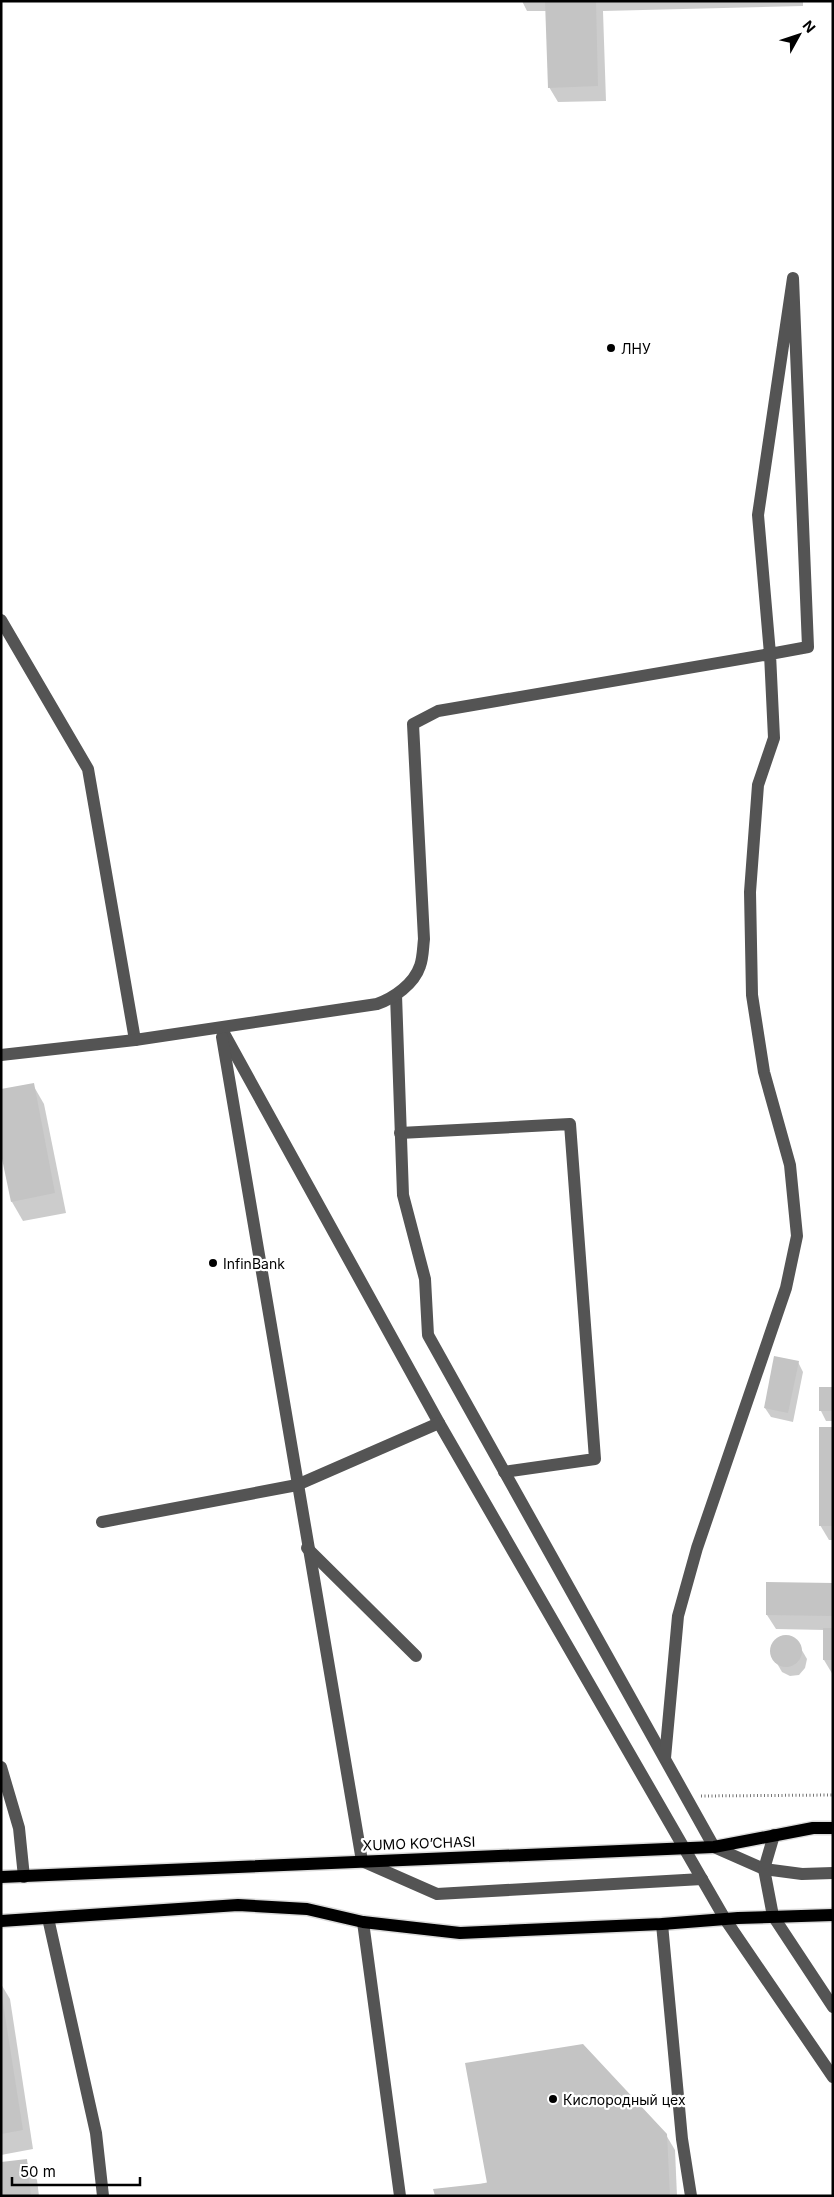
<svg xmlns="http://www.w3.org/2000/svg" width="834" height="2197" font-family="Inter,sans-serif">
<style>
.shadow{fill:#0003}
.building{fill:#c4c4c4}
.lines{fill:none;stroke-linecap:round;stroke-linejoin:round}
.major-casing{stroke:#dbdbdb;stroke-width:15}
.path{stroke:#767676;stroke-width:3;stroke-dasharray:1 2.5;stroke-linecap:butt}
.minor{stroke:#545454;stroke-width:12}
.major{stroke:#000;stroke-width:12}
.poi-dot{fill:#000;stroke:#fff;stroke-width:2}
.labels{text-anchor:middle;dominant-baseline:central;stroke-width:4.5;stroke-linejoin:round;paint-order:stroke}
.poi-label{font-size:14px;fill:#000;stroke:#fff;text-anchor:start}
.street-label{font-size:14px;fill:#000;stroke:#fff}
</style>
<rect width="100%" height="100%" fill="#fff"/>
<g class="shadow">
<path d="M522 1H803V6L603 11 606 101 558 102 549 87 547 11H527Z"/>
<path d="M33 1085 44 1104 66 1213 23 1221 12 1202Z"/>
<path d="M798 1362 803 1372 793 1422 771 1417 765 1408Z"/>
<path d="M833 1388V1421H826L821 1411Z"/>
<path d="M833 1428V1540H829L820 1525Z"/>
<path d="M833 1585V1675L824 1660 825 1630 776 1629 767 1615Z"/>
<path d="M788 1636 796 1640 807 1659 805 1668 799 1675 790 1676 782 1672 771 1653 773 1644 779 1638Z"/>
<path d="M1 1984 10 1999 33 2149 1 2155Z"/>
<path d="M666 2135 675 2150 677 2196H436Z"/>
<path d="M26 2161 37 2180 39 2196H1Z"/>
</g>
<g class="building">
<path d="M545 1H596L598 86 548 88Z"/>
<path d="M34 1083 55 1193 11 1202 1 1154V1089Z"/>
<path d="M774 1356 799 1361 788 1413 764 1408Z"/>
<rect x="819" y="1387" width="14" height="24"/>
<rect x="819" y="1427" width="14" height="99"/>
<path d="M766 1582 833 1583V1616L766 1615Z"/>
<rect x="823" y="1628" width="10" height="32"/>
<circle cx="786" cy="1651" r="16"/>
<path d="M2 1997 23 2130 1 2134V1998Z"/>
<path d="M583 2044 667 2134 670 2196H435L433 2189 487 2183 465 2063Z"/>
<path d="M27 2159 31 2196H1V2162Z"/>
</g>
<g class="lines">
<g class="major-casing">
<g id="major">
<path d="M1 1877 714 1847 813 1828H833"/>
<path d="M1 1921 238 1905 307 1909 363 1922 460 1933 662 1924 738 1918 833 1915"/>
</g>
</g>
<path class="path" d="M701 1796 833 1795"/>
<g class="minor">
<path d="M1 620 88 769 135 1040"/>
<path d="M396 995 403 1195 425 1279 428 1335 714 1847 764 1869 802 1874 833 1873"/>
<path d="M221 1028 439 1423 725 1919 833 2077"/>
<path d="M222 1037 362 1861 437 1894 702 1879"/>
<path d="M1 1055 135 1040 377 1004C394 998 414 984 420 966 423 958 423 947 424 939L413 724 438 711 770 654 808 647 793 278 758 515 770 654 774 738 758 785 750 892 752 995 764 1072 790 1165 797 1236 786 1288 697 1548 678 1616 665 1758"/>
<path d="M400 1133 570 1124 595 1459 504 1472"/>
<path d="M102 1522 297 1485 439 1423"/>
<path d="M307 1548 416 1656"/>
<path d="M1 1767 19 1828 24 1877"/>
<path d="M774 1835 764 1869 773 1916 833 2007"/>
<path d="M48 1918 96 2133 103 2196"/>
<path d="M363 1922 400 2196"/>
<path d="M662 1924 682 2139 691 2196"/>
</g>
<use href="#major" class="major"/>
</g>
<g class="poi-dot">
<circle cx="611" cy="348" r="5"/>
<circle cx="213" cy="1263" r="5"/>
<circle cx="553" cy="2099" r="5"/>
</g>
<g class="labels">
<g class="poi-label">
<text x="621" y="348">ЛНУ</text>
<text x="223" y="1263">InfinBank</text>
<text x="563" y="2099">Кислородный цех</text>
</g>
<g class="street-label">
<text transform="translate(419 1843) rotate(-2)">XUMO KO’CHASI</text>
</g>
</g>
<rect width="834" height="2197" fill="none" stroke="#000000" stroke-width="5"/>
<g transform="translate(799 35) rotate(50)" stroke="#ffffff" stroke-width="4" paint-order="stroke">
<path d="M0-4L9 19L0 12L-9 19Z" fill="#000000"/>
<text y="-8" font-size="14" font-weight="bold" text-anchor="middle" fill="#000000">N</text>
</g>
<path d="M12 2177v8h128v-8" fill="none" stroke="#000000" stroke-width="2.5"/>
<text x="20" y="2177" font-size="15" fill="#000000" stroke="#ffffff" stroke-width="4" paint-order="stroke">50 m</text>
</svg>
